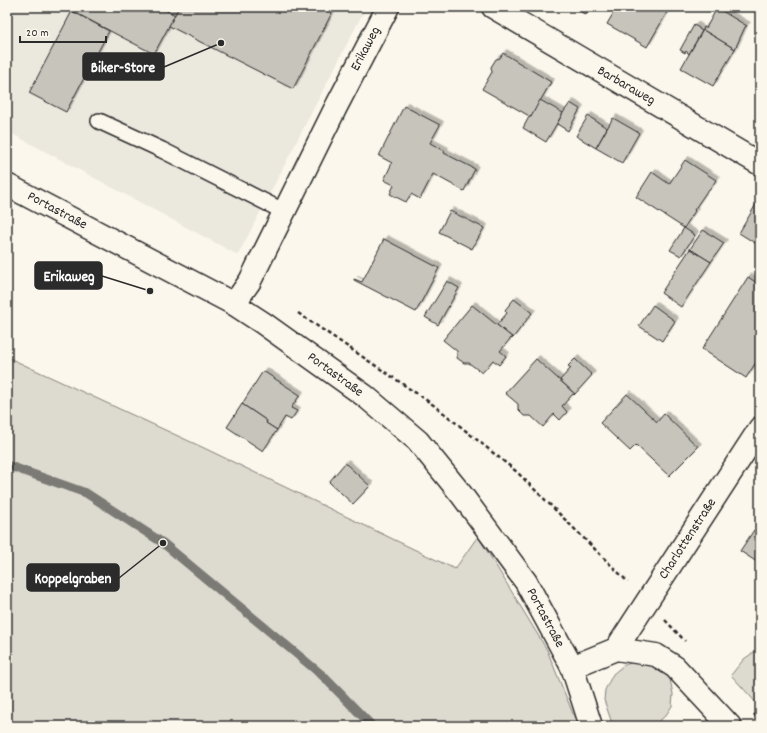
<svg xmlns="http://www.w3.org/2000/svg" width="767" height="733" font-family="Dekko,sans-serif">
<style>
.built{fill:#ebe8de}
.green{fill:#dddad0;stroke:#84827e}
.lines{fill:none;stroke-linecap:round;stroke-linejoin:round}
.stream{stroke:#7b7a75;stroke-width:9}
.building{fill:#c7c4bc;stroke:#2b2b2b;filter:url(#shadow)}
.lane-casing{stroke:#2b2b2b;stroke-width:18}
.street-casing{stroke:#2b2b2b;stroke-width:25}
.secondary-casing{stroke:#2b2b2b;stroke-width:25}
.path{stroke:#2b2b2b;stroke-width:2.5;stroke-dasharray:4 3;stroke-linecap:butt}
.lane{stroke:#fbf7ec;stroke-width:15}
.street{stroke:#fbf7ec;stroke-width:22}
.secondary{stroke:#fbf7ec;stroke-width:22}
.labels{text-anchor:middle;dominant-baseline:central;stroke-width:3.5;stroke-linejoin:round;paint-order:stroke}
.street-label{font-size:14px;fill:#2b2b2b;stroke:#fbf7ec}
.leader{fill:none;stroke:#2b2b2b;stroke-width:1.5}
.callout-dot{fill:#2b2b2b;stroke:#fbf7ec;stroke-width:1.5}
.callout{fill:#2b2b2b;stroke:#2b2b2b;stroke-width:1.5}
.callout-label{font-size:15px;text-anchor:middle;font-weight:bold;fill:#fff}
</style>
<defs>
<filter id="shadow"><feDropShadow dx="3.5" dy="-3.5" stdDeviation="0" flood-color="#0004"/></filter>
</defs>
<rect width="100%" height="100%" fill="#fbf7ec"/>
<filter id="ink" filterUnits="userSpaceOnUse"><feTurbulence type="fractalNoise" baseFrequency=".025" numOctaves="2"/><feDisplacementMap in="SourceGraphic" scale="8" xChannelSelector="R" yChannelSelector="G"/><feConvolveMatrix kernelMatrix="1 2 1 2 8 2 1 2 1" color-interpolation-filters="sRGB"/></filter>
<g filter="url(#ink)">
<path class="built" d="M14 7H366L238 255 7 131V23Z"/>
<g class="green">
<path d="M7 357 204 448 455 569 478 536 547 650 578 726H7Z"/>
<path d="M760 648V707L731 675 744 659Z"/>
<path d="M638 661 658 666 670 679 673 694 672 706 666 715 654 726H613L604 700 605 690 613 674 624 665Z"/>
</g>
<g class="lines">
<path class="stream" d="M7 465 86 493 163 543 322 675 372 726"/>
</g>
<g class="building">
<path d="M74 7H160L175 15 154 54 72 11Z"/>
<path d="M179 7H335L293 89 169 26Z"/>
<path d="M573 7H590L586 15Z"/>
<path d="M617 7H665L669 9 647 47 607 24Z"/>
<path d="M717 8 747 26 745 27 735 49 703 30 704 27 706 28Z"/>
<path d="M72 11 109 31 66 112 29 93Z"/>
<path d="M694 25 699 28V29L702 31 689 54 686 51 685 53 680 50Z"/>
<path d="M703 30 735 49 713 86 681 68Z"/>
<path d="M503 53 551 82 531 117 482 89 492 72 491 67 496 59 500 58Z"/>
<path d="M540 100 563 113 546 142 523 128 529 117H531Z"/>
<path d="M570 103 580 109 568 131 557 124 563 113Z"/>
<path d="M404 106 440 125 430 143 445 151 444 153 475 169 464 191 433 174 420 199 411 194 406 202 390 194 394 185 384 180 392 163 379 156Z"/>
<path d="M588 116 607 128 596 148 576 136Z"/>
<path d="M613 118 639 133 622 163 596 148Z"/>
<path d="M685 160 716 180 709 191H707L694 210 695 211 684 228 636 197 652 172 669 184Z"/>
<path d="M758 201 760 203V246L739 233Z"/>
<path d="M450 211 484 228 472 249 439 232Z"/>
<path d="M684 228 695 235 681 256 670 250Z"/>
<path d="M703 230 724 243 711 262 690 249Z"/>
<path d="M384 239 439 268 416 312 354 280V279L362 282Z"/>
<path d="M690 249 711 262 681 307 661 293Z"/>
<path d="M748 277 760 285V356L746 378 702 349Z"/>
<path d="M447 281 459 288 438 325 425 317Z"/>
<path d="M514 299 532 313 513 338 497 325 507 313 505 310Z"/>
<path d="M472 305 513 338 511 339V338L500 351 506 356 499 365 493 360 482 373 469 363H464L457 358V351L443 340Z"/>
<path d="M653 305 675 321 662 341 639 326Z"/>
<path d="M536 359 575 394 574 395 573 394 562 406 567 412 560 420 554 414 543 427 531 416H524L518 410V404L505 393Z"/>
<path d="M575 359 592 375 575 394 560 380 571 368 568 366Z"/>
<path d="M263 371 300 395 291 408 297 411 291 420 285 417 277 430 266 423 267 421 242 404Z"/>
<path d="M627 394 657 422 664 414 698 447 669 476 636 445 630 451 600 423Z"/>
<path d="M242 404 267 421 266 423 277 430 263 451 227 427Z"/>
<path d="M345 463 370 486 353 504 329 482Z"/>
<path d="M754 530 760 534V564L740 551Z"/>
</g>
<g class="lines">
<g class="lane-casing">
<path id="lane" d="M99 121 162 150 285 212"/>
</g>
<g class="street-casing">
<g id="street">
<path d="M493 7 760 164"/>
<path d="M234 304 250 281 336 107 388 7"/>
<path d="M616 649 760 428"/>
<path d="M572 667 616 649 656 655 675 667 730 726"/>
</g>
</g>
<g class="secondary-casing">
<path id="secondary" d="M7 185 234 304 263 323 365 396 418 441 461 494 526 582 572 667 591 726"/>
</g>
<g class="path">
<path d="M298 313 435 406 517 472 628 582"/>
<path d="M665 620 685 641"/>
<path d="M754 714 760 721"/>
</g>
<use href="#lane" class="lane"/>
<use href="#street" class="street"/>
<use href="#secondary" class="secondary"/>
</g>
</g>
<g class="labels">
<g class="street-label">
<text transform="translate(366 49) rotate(-62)">Erikaweg</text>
<text transform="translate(626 86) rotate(30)">Barbaraweg</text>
<text transform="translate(57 211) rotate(28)">Portastraße</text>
<text transform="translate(335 375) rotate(36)">Portastraße</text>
<text transform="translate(688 539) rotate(-57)">Charlottenstraße</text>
<text transform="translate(545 618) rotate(62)">Portastraße</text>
</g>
</g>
<path class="leader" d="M221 43L164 67M150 291L102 276M163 543L119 578"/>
<g class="callout-dot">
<circle cx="221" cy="43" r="4"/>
<circle cx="150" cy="291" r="4"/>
<circle cx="163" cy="543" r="4"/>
</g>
<g class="callout">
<rect x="83" y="53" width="81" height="27" rx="4"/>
<rect x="35" y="262" width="67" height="27" rx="4"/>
<rect x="27" y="564" width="92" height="27" rx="4"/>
</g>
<g class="callout-label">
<text x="123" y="72">Biker-Store</text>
<text x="69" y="281">Erikaweg</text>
<text x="73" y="583">Koppelgraben</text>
</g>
<rect width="767" height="733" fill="none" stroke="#fbf7ec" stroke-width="24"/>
<rect x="12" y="12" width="743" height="709" fill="none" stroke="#2b2b2b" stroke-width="1.5" filter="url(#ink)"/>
<path d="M20 36v6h86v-6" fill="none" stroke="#2b2b2b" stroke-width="2"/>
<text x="26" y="36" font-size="12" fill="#2b2b2b" stroke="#fbf7ec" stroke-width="3" paint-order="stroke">20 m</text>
</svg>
